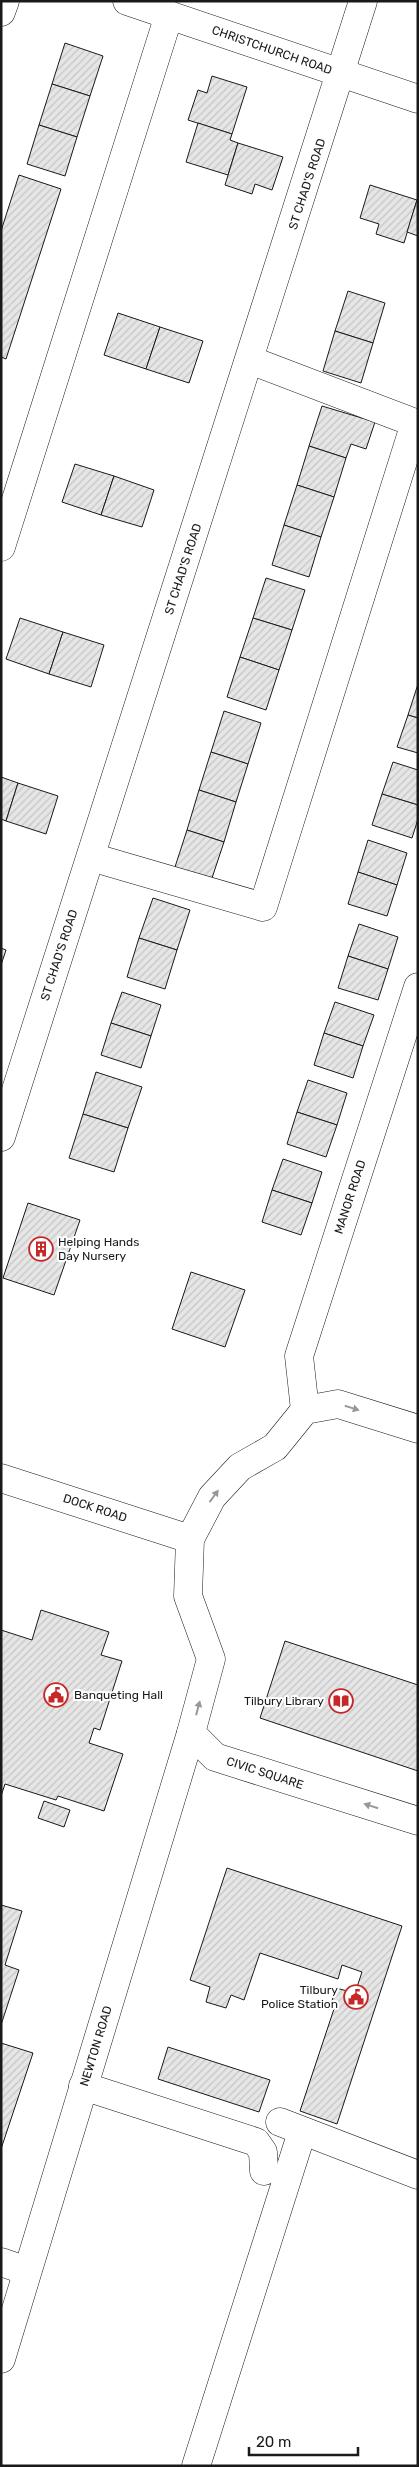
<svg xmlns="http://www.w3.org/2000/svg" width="419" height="2467" font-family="Rubik,sans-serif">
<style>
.building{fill:url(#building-hatch);stroke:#1a1a1a}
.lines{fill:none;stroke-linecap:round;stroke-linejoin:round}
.minor-casing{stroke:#1a1a1a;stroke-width:29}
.major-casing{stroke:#1a1a1a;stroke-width:29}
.minor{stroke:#fff;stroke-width:28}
.major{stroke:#fff;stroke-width:28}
.oneway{fill:#989898}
.labels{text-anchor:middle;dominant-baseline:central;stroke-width:4;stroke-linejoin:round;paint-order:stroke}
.street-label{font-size:12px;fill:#1a1a1a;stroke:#fff}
.poi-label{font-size:12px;fill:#1a1a1a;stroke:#fff;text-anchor:start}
</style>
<defs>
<pattern id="building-hatch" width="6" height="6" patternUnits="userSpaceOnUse" patternTransform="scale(1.25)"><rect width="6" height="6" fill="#e6e6e6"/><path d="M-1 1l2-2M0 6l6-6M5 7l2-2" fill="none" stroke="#c5c5c5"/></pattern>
</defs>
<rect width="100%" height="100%" fill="#fff"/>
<g class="building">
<path d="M65 43 103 56 90 96 52 84Z"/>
<path d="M212 76 247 87 232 134 188 120 198 90 207 93Z"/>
<path d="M52 84 90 96 77 137 39 125Z"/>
<path d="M198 123 232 134 230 140 238 143 228 175 186 162Z"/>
<path d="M39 125 77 137 65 176 27 164Z"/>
<path d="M238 143 283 157 272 190 255 184 252 194 225 185Z"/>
<path d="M19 175 61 189 6 359 1 357V231Z"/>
<path d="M370 185 417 200 404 243 376 234 379 224 360 218Z"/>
<path d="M417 200H418V236L407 232Z"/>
<path d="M348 291 385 303 373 343 335 331Z"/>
<path d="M118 313 160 327 146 369 104 355Z"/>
<path d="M160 327 203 341 189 383 146 369Z"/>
<path d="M335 331 373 343 361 383 323 371Z"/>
<path d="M322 406 375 422 366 449 351 444 346 458 309 446Z"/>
<path d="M309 446 346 458 334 497 297 485Z"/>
<path d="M75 464 114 476 101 515 62 502Z"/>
<path d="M114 476 154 490 142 527 101 515Z"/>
<path d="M297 485 334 497 321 537 284 525Z"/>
<path d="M284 525 321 537 309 577 272 565Z"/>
<path d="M266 578 305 590 292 630 253 618Z"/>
<path d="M20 618 63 632 49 674 6 659Z"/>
<path d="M253 618 292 630 279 670 240 657Z"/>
<path d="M63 632 104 645 91 687 49 674Z"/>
<path d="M240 657 279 670 266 710 227 697Z"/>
<path d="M418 684V718L408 715Z"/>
<path d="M224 711 261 723 248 764 211 752Z"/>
<path d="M408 715 418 718V753L397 747Z"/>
<path d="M211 752 248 764 236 802 199 790Z"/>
<path d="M393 762 418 770V805L382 794Z"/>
<path d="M1 777 18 783 6 821 1 819Z"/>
<path d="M18 783 58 796 46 834 6 821Z"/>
<path d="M199 790 236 802 224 842 187 830Z"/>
<path d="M382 794 418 805V819L412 838 372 825Z"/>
<path d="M187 830 224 842 211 881 174 870Z"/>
<path d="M368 840 407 853 397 885 358 872Z"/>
<path d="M358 872 397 885 387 916 348 904Z"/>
<path d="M153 898 190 910 177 950 139 938Z"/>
<path d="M359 924 398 937 388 969 348 956Z"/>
<path d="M139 938 177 950 165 989 127 977Z"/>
<path d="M1 948 6 950 1 965Z"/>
<path d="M348 956 388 969 378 1000 338 988Z"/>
<path d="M122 992 161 1005 151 1036 111 1023Z"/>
<path d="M335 1002 374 1015 363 1046 324 1033Z"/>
<path d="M111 1023 151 1036 141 1068 101 1055Z"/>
<path d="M324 1033 363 1046 353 1078 314 1065Z"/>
<path d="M96 1072 142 1087 128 1128 83 1114Z"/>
<path d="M308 1080 347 1093 337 1125 297 1112Z"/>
<path d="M297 1112 337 1125 326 1157 287 1144Z"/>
<path d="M83 1114 128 1128 114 1172 69 1158Z"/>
<path d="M283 1159 322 1172 312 1203 272 1190Z"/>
<path d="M272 1190 312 1203 301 1235 262 1222Z"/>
<path d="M28 1203 80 1220 54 1295 3 1278Z"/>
<path d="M191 1272 245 1290 225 1347 172 1329Z"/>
<path d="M41 1610 109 1632 101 1655 122 1661 100 1730 94 1728 89 1743 123 1754 104 1811 58 1796 56 1800 5 1784 1 1796V1630L32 1640Z"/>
<path d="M285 1641 418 1685V1771L260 1718Z"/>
<path d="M44 1801 70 1810 64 1827 38 1818Z"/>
<path d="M227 1868 402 1926 337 2124 300 2111 334 2009 330 2007 336 1988 355 1993 362 1972 342 1965 338 1979 260 1953 244 2000 231 1995 226 2008 206 2002 210 1987 190 1980Z"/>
<path d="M1 1905 22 1911 5 1965 19 1970 1 2025Z"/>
<path d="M1 2043 33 2053 1 2149Z"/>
<path d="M168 2047 270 2080 259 2112 158 2079Z"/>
</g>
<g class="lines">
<g class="minor-casing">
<g id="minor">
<path d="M127 1 418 99"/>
<path d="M1 12 5 1"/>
<path d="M1 547 169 15"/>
<path d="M91 857 263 907 415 423 250 360"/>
<path d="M305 1410 299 1356 418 987"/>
<path d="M418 1429 338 1404 305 1410 275 1447 240 1467 212 1497 190 1539 188 1596 211 1659 191 1733 215 1757 418 1821"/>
<path d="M1 1478 190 1539"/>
<path d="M83 2086 256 2142 263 2152 264 2171"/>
<path d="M280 2122 418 2175"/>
<path d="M1 2262 27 2271"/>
<path d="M1 2359 191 1733"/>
<path d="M196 2466 302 2132"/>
</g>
</g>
<g class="major-casing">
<path id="major" d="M1 1137 363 1"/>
</g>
<use href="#minor" class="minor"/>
<use href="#major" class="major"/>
</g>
<defs><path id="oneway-solid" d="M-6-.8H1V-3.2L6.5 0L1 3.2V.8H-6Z" transform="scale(1.25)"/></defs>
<g class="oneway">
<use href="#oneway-solid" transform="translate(352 1408) rotate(17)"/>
<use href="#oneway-solid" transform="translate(214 1496) rotate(-54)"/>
<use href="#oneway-solid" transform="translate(198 1708) rotate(-75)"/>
<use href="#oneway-solid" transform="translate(371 1806) rotate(-162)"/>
</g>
<defs>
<g id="building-ring" transform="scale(1.25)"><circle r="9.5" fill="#fff" stroke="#c62828" stroke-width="1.5"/><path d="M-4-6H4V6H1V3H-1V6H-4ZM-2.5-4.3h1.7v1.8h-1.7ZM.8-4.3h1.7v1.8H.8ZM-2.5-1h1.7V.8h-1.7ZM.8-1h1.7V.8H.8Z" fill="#c62828"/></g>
<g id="civic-ring" transform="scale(1.25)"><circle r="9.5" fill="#fff" stroke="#c62828" stroke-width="1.5"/><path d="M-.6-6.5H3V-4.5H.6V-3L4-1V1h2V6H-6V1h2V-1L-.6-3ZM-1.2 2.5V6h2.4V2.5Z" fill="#c62828"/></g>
<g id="library-ring" transform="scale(1.25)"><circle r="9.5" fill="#fff" stroke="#c62828" stroke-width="1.5"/><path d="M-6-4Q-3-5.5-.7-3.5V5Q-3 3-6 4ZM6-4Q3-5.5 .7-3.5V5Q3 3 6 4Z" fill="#c62828"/></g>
</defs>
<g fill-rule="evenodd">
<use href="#building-ring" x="41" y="1249"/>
<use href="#civic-ring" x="56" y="1695"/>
<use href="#library-ring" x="341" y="1701"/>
<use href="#civic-ring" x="356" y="1997"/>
</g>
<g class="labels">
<g class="street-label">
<text transform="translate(272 50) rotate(19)">CHRISTCHURCH ROAD</text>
<text transform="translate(307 184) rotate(-72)">ST CHAD'S ROAD</text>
<text transform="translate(183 569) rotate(-72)">ST CHAD'S ROAD</text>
<text transform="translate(59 955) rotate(-72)">ST CHAD'S ROAD</text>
<text transform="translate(350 1197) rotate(-72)">MANOR ROAD</text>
<text transform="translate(95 1508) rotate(18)">DOCK ROAD</text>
<text transform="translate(265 1773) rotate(18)">CIVIC SQUARE</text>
<text transform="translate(96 2046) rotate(-73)">NEWTON ROAD</text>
</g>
<g class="poi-label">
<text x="58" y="1242">Helping Hands<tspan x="58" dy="14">Day Nursery</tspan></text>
<text x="74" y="1695">Banqueting Hall</text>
<text x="324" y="1701" text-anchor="end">Tilbury Library</text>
<text x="338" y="1990" text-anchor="end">Tilbury<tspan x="338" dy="14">Police Station</tspan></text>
</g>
</g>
<rect width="419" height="2467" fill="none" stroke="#1a1a1a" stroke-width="5"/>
<path d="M249 2447v8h109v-8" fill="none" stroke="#1a1a1a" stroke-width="2.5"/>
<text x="256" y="2447" font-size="15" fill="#1a1a1a" stroke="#ffffff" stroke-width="4" paint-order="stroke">20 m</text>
</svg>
